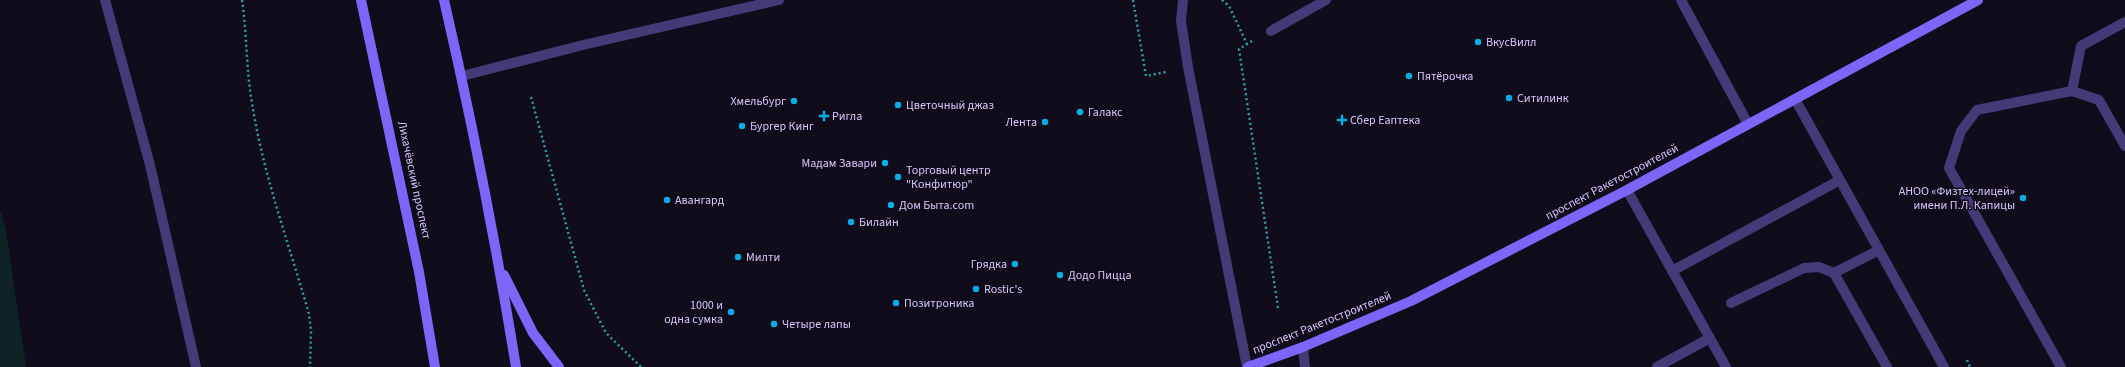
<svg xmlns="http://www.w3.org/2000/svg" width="2125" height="367" font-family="'Source Sans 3',sans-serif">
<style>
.green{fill:#0f2224}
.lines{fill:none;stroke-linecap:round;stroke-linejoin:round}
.path{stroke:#329ba6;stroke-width:2.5;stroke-dasharray:2 3;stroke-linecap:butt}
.service{stroke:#453977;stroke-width:10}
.secondary{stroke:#7e64f7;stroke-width:10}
.poi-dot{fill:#0bade5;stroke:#100c1b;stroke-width:1.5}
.labels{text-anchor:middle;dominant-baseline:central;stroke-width:3;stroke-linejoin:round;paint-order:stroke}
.poi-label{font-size:12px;fill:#d6c8fc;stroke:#100c1b;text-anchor:start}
.street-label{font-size:12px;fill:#d6c8fc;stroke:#100c1b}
</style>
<rect width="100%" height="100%" fill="#100c1b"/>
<path class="green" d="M0 210 6 230 26 367H0Z"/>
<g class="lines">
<g class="path">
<path d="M242 0C247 34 246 69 252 103 263 174 289 244 309 314L311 331 310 367"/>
<path d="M1133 0 1146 76 1166 72"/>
<path d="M1222 0 1229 6 1247 44"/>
<path d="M1252 41 1239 49 1278 308"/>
<path d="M531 97 584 290 606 333 641 367"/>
<path d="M1967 360 1970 367"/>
</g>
<g class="service">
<path d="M105 0 150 165 196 367"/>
<path d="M1183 0 1181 21 1188 67 1247 367"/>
<path d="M1681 0 1748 124"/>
<path d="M1271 31 1326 0"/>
<path d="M462 76 583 45 779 0"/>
<path d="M2072 91 2081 46 2125 22"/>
<path d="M1795 99 1944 367"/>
<path d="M1627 190 1726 367"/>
<path d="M1879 250 1834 273 1887 367"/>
<path d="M1672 271 1840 180"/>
<path d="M1731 303 1804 268 1819 267 1834 273"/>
<path d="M1303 347 1305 367"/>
<path d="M1657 367 1710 338"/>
<path d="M2061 367 1949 168 1961 131 1977 110 2072 91 2099 100 2125 146"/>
</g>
<g class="secondary">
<path d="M361 0 419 272 435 367"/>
<path d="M444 0C472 121 496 244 516 367"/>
<path d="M504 275 533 333 559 367"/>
<path d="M1248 367 1303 347 1411 301 1627 190 1978 0"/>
</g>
</g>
<g class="poi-dot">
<circle cx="1478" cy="42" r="4"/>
<circle cx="1409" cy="76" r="4"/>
<circle cx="1509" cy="98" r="4"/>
<circle cx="794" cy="101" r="4"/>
<circle cx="898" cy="105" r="4"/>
<circle cx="1080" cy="112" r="4"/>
<path d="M822 110h4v4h4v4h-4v4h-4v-4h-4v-4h4z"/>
<path d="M1340 114h4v4h4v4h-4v4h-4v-4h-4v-4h4z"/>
<circle cx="1045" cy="122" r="4"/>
<circle cx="742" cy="126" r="4"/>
<circle cx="885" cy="163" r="4"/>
<circle cx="898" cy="177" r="4"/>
<circle cx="2023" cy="198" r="4"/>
<circle cx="667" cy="200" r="4"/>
<circle cx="891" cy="205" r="4"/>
<circle cx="851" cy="222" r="4"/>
<circle cx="738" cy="257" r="4"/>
<circle cx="1015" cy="264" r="4"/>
<circle cx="1060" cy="275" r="4"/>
<circle cx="976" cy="289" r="4"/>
<circle cx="896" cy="303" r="4"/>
<circle cx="731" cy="312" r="4"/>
<circle cx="774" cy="324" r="4"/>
</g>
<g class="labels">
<g class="poi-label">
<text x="1486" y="42">ВкусВилл</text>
<text x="1417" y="76">Пятёрочка</text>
<text x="1517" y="98">Ситилинк</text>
<text x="786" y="101" text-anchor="end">Хмельбург</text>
<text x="906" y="105">Цветочный джаз</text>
<text x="1088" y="112">Галакс</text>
<text x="832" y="116">Ригла</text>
<text x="1350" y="120">Сбер Еаптека</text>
<text x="1037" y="122" text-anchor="end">Лента</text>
<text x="750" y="126">Бургер Кинг</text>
<text x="877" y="163" text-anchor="end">Мадам Завари</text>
<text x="906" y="170">Торговый центр<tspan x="906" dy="14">"Конфитюр"</tspan></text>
<text x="2015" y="191" text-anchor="end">АНОО «Физтех-лицей»<tspan x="2015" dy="14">имени П.Л. Капицы</tspan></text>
<text x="675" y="200">Авангард</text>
<text x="899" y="205">Дом Быта.com</text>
<text x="859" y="222">Билайн</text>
<text x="746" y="257">Милти</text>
<text x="1007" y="264" text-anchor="end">Грядка</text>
<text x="1068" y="275">Додо Пицца</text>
<text x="984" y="289">Rostic's</text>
<text x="904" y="303">Позитроника</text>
<text x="723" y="305" text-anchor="end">1000 и<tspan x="723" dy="14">одна сумка</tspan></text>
<text x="782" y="324">Четыре лапы</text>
</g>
<g class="street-label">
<text transform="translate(414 180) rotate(78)">Лихачёвский проспект</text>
<text transform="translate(1612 182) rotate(-28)">проспект Ракетостроителей</text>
<text transform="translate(1322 323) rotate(-22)">проспект Ракетостроителей</text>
</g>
</g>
</svg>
